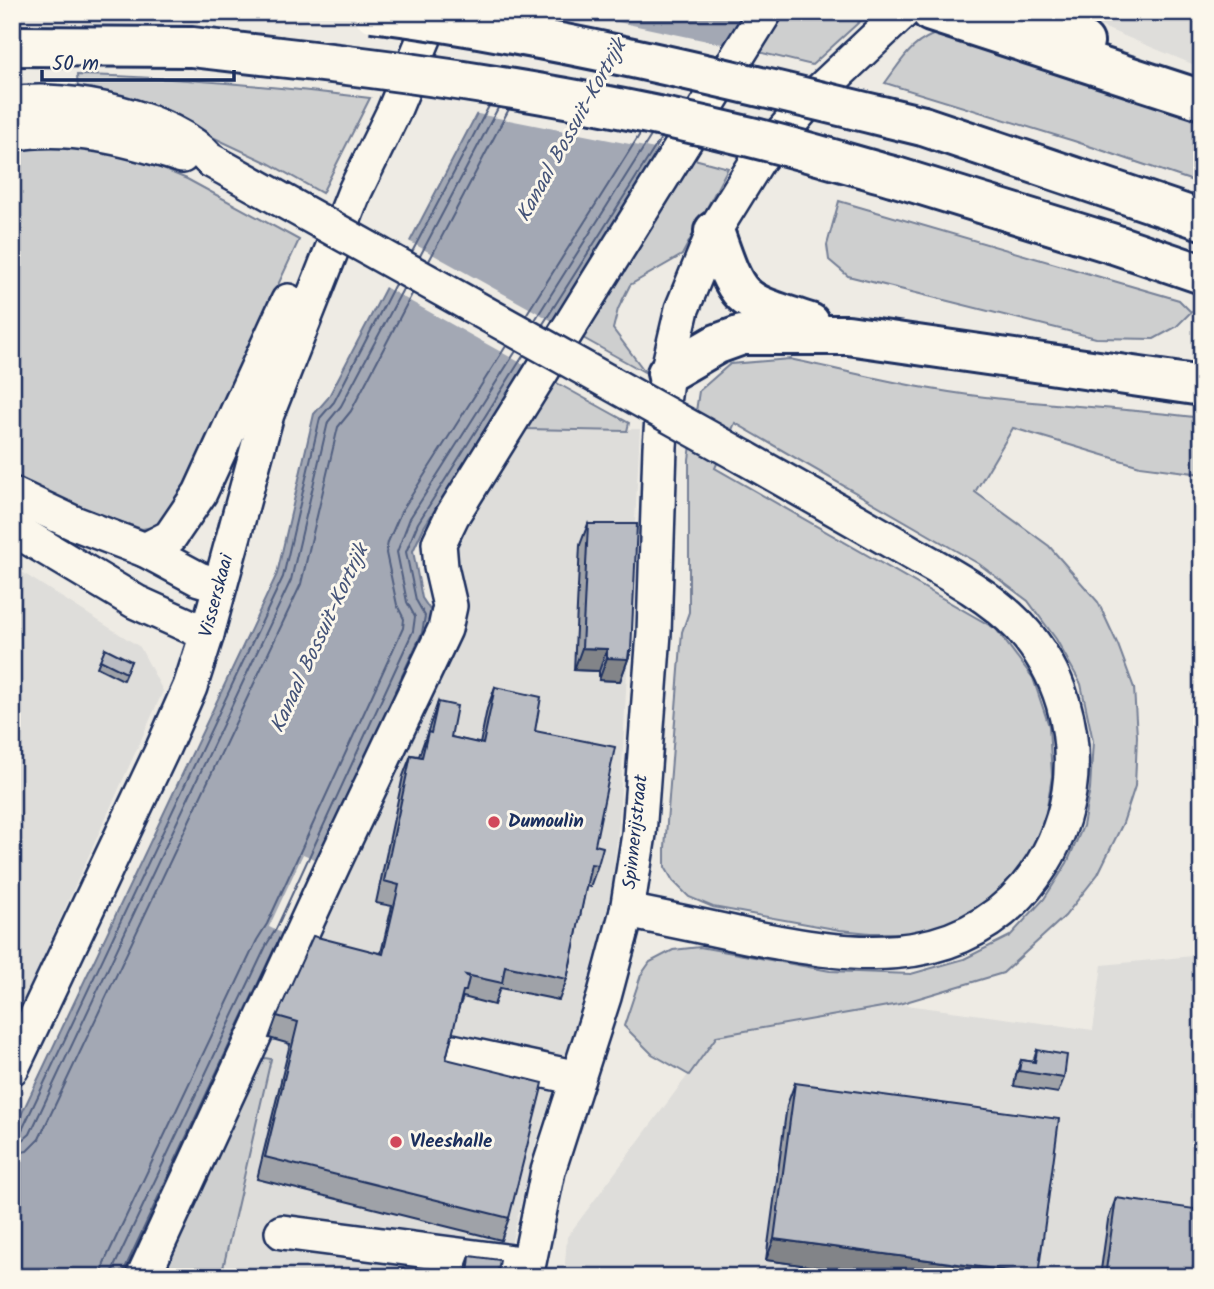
<svg xmlns="http://www.w3.org/2000/svg" width="1214" height="1289" font-family="Kalam,sans-serif">
<style>
.built{fill:#deddda}
.green{fill:#cecfcf;stroke:#747f96;stroke-width:2}
.water{fill:#a3a8b4;stroke:#6d7892;stroke-width:2}
.pier{fill:#eeebe4}
.lines{fill:none;stroke-linecap:round;stroke-linejoin:round}
.shore{stroke:#515f80;stroke-width:2}
.minor-casing{stroke:#1b2f5e;stroke-width:38}
.highway-casing{stroke:#1b2f5e;stroke-width:44}
.minor{stroke:#fbf7ec;stroke-width:33}
.highway{stroke:#fbf7ec;stroke-width:38}
.minor-bridge-casing{stroke:#1b2f5e;stroke-width:38;stroke-linecap:butt}
.highway-bridge-casing{stroke:#1b2f5e;stroke-width:44;stroke-linecap:butt}
.minor-bridge{stroke:#fbf7ec;stroke-width:33}
.highway-bridge{stroke:#fbf7ec;stroke-width:38}
.wall{fill:#9fa2a8;stroke:#1b2f5e;stroke-width:2}
.shaded-wall{fill:#828488;stroke:#1b2f5e;stroke-width:2}
.building{fill:#b9bcc3;stroke:#1b2f5e;stroke-width:2}
.poi-dot{fill:#d1495b;stroke:#fbf7ec;stroke-width:2.5}
.labels{text-anchor:middle;dominant-baseline:central;stroke-width:6;stroke-linejoin:round;paint-order:stroke}
.street-label{font-size:19px;fill:#1b2f5e;stroke:#fbf7ec}
.poi-label{font-size:19px;font-weight:bold;fill:#1b2f5e;stroke:#fbf7ec;text-anchor:start}
.water-label{font-size:21px;font-style:italic;fill:#445378;stroke:#fbf7ec}
</style>
<rect width="100%" height="100%" fill="#eeebe4"/>
<filter id="ink" filterUnits="userSpaceOnUse"><feTurbulence type="fractalNoise" baseFrequency=".0143" numOctaves="2"/><feDisplacementMap in="SourceGraphic" scale="14" xChannelSelector="R" yChannelSelector="G"/><feConvolveMatrix kernelMatrix="1 2 1 2 8 2 1 2 1" color-interpolation-filters="sRGB"/></filter>
<g filter="url(#ink)">
<g class="built">
<path d="M1066 12H1202V68Z"/>
<path d="M525 429H640L619 823 610 900 576 1026 535 1145 506 1265 505 1277H221L271 1059 253 1056 460 610 450 544Z"/>
<path d="M12 566 140 647 163 691 12 1026Z"/>
<path d="M1202 955V1277H564L567 1237 717 1036 899 1004 1093 1030 1102 965Z"/>
</g>
<g class="green">
<path d="M749 12H866L868 14 812 65 750 50Z"/>
<path d="M942 32 1202 115V184L1074 141 885 83C903 59 912 40 942 32Z"/>
<path d="M77 75C175 77 273 86 370 98L322 193 268 163 189 126 78 91Z"/>
<path d="M56 144 139 159 187 179 299 240 171 513 158 526 142 529 80 508 12 480V148Z"/>
<path d="M683 156 728 168 682 255 630 285 618 309 613 329 646 373 574 333Z"/>
<path d="M839 201 1179 300 1191 312 1176 327 1154 339 1096 338 848 276 829 260 827 245Z"/>
<path d="M790 359C837 369 884 381 931 389 1021 405 1112 406 1202 418V474L1140 466 1013 428 975 492 1049 546 1098 602 1118 645 1134 688 1137 736 1135 786 1123 823 1098 874 1065 916 1003 973 899 1004 717 1036 689 1075 652 1054 624 1026 641 975 650 962 673 950 700 947 830 971 911 974 964 959 1010 936 1044 899 1067 863 1083 826 1090 789 1093 741 1081 684 1056 639 1028 601 979 564 735 423 715 468 996 629 1033 678 1049 726 1052 776 1046 814 1035 846 1004 888 949 926 911 933H870L840 930 713 907 689 897 673 881 665 867V848L682 632 689 612V459L699 391 730 364Z"/>
<path d="M546 377 629 423 627 431 525 429Z"/>
<path d="M253 1056 271 1059 221 1277H127Z"/>
</g>
<path class="water" d="M530 12H748L424 527 413 551 422 598 432 613 429 635 127 1277H12V1134L277 574 314 414 328 398Z"/>
<g class="pier">
<path d="M526 12H571L731 46 665 151 473 113Z"/>
<path d="M407 240 556 323 528 367 383 286Z"/>
<path d="M303 854 324 863 290 937 269 927Z"/>
</g>
<g class="lines">
<g class="shore">
<path d="M412 252 489 106"/>
<path d="M420 256 498 108"/>
<path d="M429 261 509 109"/>
<path d="M526 315 640 134"/>
<path d="M535 320 651 136"/>
<path d="M543 324 661 138"/>
<path d="M395 691 422 633 425 616 416 600 406 552 418 523 523 356"/>
<path d="M12 1135 18 1134 22 1130 283 577 320 418 334 402 395 284"/>
<path d="M12 1144 22 1141 30 1134 291 580 328 422 341 406 403 289"/>
<path d="M12 1154 27 1151 39 1139 301 584 338 427 351 411 412 294"/>
<path d="M102 1277 104 1263 257 940 267 924 403 628 404 619 397 605 386 553 388 542 401 512 506 346"/>
<path d="M112 1277 114 1267 267 944 276 929 413 631 415 617 407 602 397 552 410 518 516 351"/>
<path d="M121 1277 275 947"/>
</g>
<g class="minor-casing">
<g id="minor">
<path d="M12 104C68 95 173 117 210 160"/>
<path d="M12 134C69 123 128 139 182 156"/>
<path d="M12 494 74 523 145 550 170 537 200 493 288 301"/>
<path d="M12 528 136 602 207 634"/>
<path d="M145 550 199 579 220 585"/>
<path d="M627 911C667 919 706 927 746 936 845 956 952 974 1026 887 1049 859 1063 829 1069 792 1078 732 1061 671 1019 626 989 595 947 573 910 552 855 520 800 489 745 458"/>
<path d="M452 1051 578 1078"/>
<path d="M12 1068 163 748 190 687 207 634 267 414 355 191 393 113 435 12"/>
<path d="M282 1232 528 1264"/>
<path d="M143 1277 333 865 445 629 450 606 441 567 439 543 452 516 765 12"/>
<path d="M526 1277 548 1171 604 997 627 911 639 834 654 633 660 447 663 403 667 373 682 309 714 231 758 160 812 98 903 12"/>
</g>
</g>
<g class="highway-casing">
<g id="highway">
<path d="M931 12 1202 100"/>
<path d="M1026 12 1084 42"/>
<path d="M12 46 192 47 279 57"/>
<path d="M923 126 1202 220"/>
<path d="M896 177 1114 244 1202 274"/>
<path d="M714 231C739 303 738 300 810 323"/>
<path d="M667 373 717 344 742 335H848L1202 386"/>
</g>
</g>
<use href="#minor" class="minor"/>
<use href="#highway" class="highway"/>
<g class="minor-bridge-casing">
<path id="minor-bridge" d="M210 160 745 458"/>
</g>
<g class="highway-bridge-casing">
<g id="highway-bridge">
<path d="M372 12C558 36 741 82 923 126"/>
<path d="M279 57C434 74 590 98 742 135 794 147 845 163 896 177"/>
</g>
</g>
<use href="#minor-bridge" class="minor-bridge"/>
<use href="#highway-bridge" class="highway-bridge"/>
</g>
<g class="wall">
<path d="M588 524 631 651 620 681 599 680V671L574 670 580 545Z"/>
<path d="M100 660 131 661 123 680 97 667Z"/>
<path d="M495 687 535 731 595 845 598 865 590 887 586 886 567 979 559 1000 500 988 494 1005 463 997 457 1013 446 1059 509 1218 501 1240 257 1179 290 1044 269 1038 277 1016 381 953 392 906 376 903 403 776 411 755 419 756 438 702 451 737 480 744 487 709Z"/>
<path d="M1037 1050 1064 1078 1058 1093 1014 1086 1016 1075 1021 1060 1033 1062Z"/>
<path d="M795 1083 1038 1275 1037 1277H886L766 1260 787 1105Z"/>
<path d="M1116 1198 1202 1277H1100L1108 1220Z"/>
<path d="M470 1256 496 1277H466L467 1264Z"/>
</g>
<g class="shaded-wall">
<path d="M582 648 607 649 599 671 574 670Z"/>
<path d="M629 651H631L620 681 599 680 607 658Z"/>
<path d="M774 1239 1038 1275 1037 1277H886L766 1260Z"/>
<path d="M498 1271 496 1277H468V1275Z"/>
</g>
<g class="building">
<path d="M588 524H637L631 651H629L628 659 607 658V649L582 648Z"/>
<path d="M105 648 131 661 126 673 100 660Z"/>
<path d="M495 687 541 697 535 731 615 747 595 845 603 847 598 865 591 864 567 979 505 966 502 983 466 975 469 978 466 991H463L446 1059 543 1083 509 1218 265 1157 298 1022 277 1016 313 936 383 954 399 885 384 881 411 755 422 757 428 732 431 733 438 702 457 706 451 737 483 744Z"/>
<path d="M1037 1050 1067 1055 1064 1078 1019 1071 1021 1060 1035 1062Z"/>
<path d="M795 1083 1059 1119 1038 1275 774 1239Z"/>
<path d="M1116 1198 1202 1210V1277H1105Z"/>
<path d="M470 1256 500 1260 498 1271 468 1275Z"/>
</g>
</g>
<g class="poi-dot">
<circle cx="494" cy="822" r="7"/>
<circle cx="396" cy="1142" r="7"/>
</g>
<g class="labels">
<g class="street-label">
<text transform="translate(217 596) rotate(-75)">Visserskaai</text>
<text transform="translate(636 832) rotate(-84)">Spinnerijstraat</text>
</g>
<g class="poi-label">
<text x="508" y="822">Dumoulin</text>
<text x="410" y="1142">Vleeshalle</text>
</g>
<g class="water-label">
<text transform="translate(572 131) rotate(-61)">Kanaal Bossuit-Kortrijk</text>
<text transform="translate(320 639) rotate(-65)">Kanaal Bossuit-Kortrijk</text>
</g>
</g>
<rect width="1214" height="1289" fill="none" stroke="#fbf7ec" stroke-width="42"/>
<rect x="21" y="21" width="1172" height="1247" fill="none" stroke="#1b2f5e" stroke-width="2.5" filter="url(#ink)"/>
<path d="M42 70v10h192v-10" fill="none" stroke="#1b2f5e" stroke-width="3.5"/>
<text x="52" y="70" font-size="21" fill="#1b2f5e" stroke="#fbf7ec" stroke-width="5" paint-order="stroke">50 m</text>
</svg>
